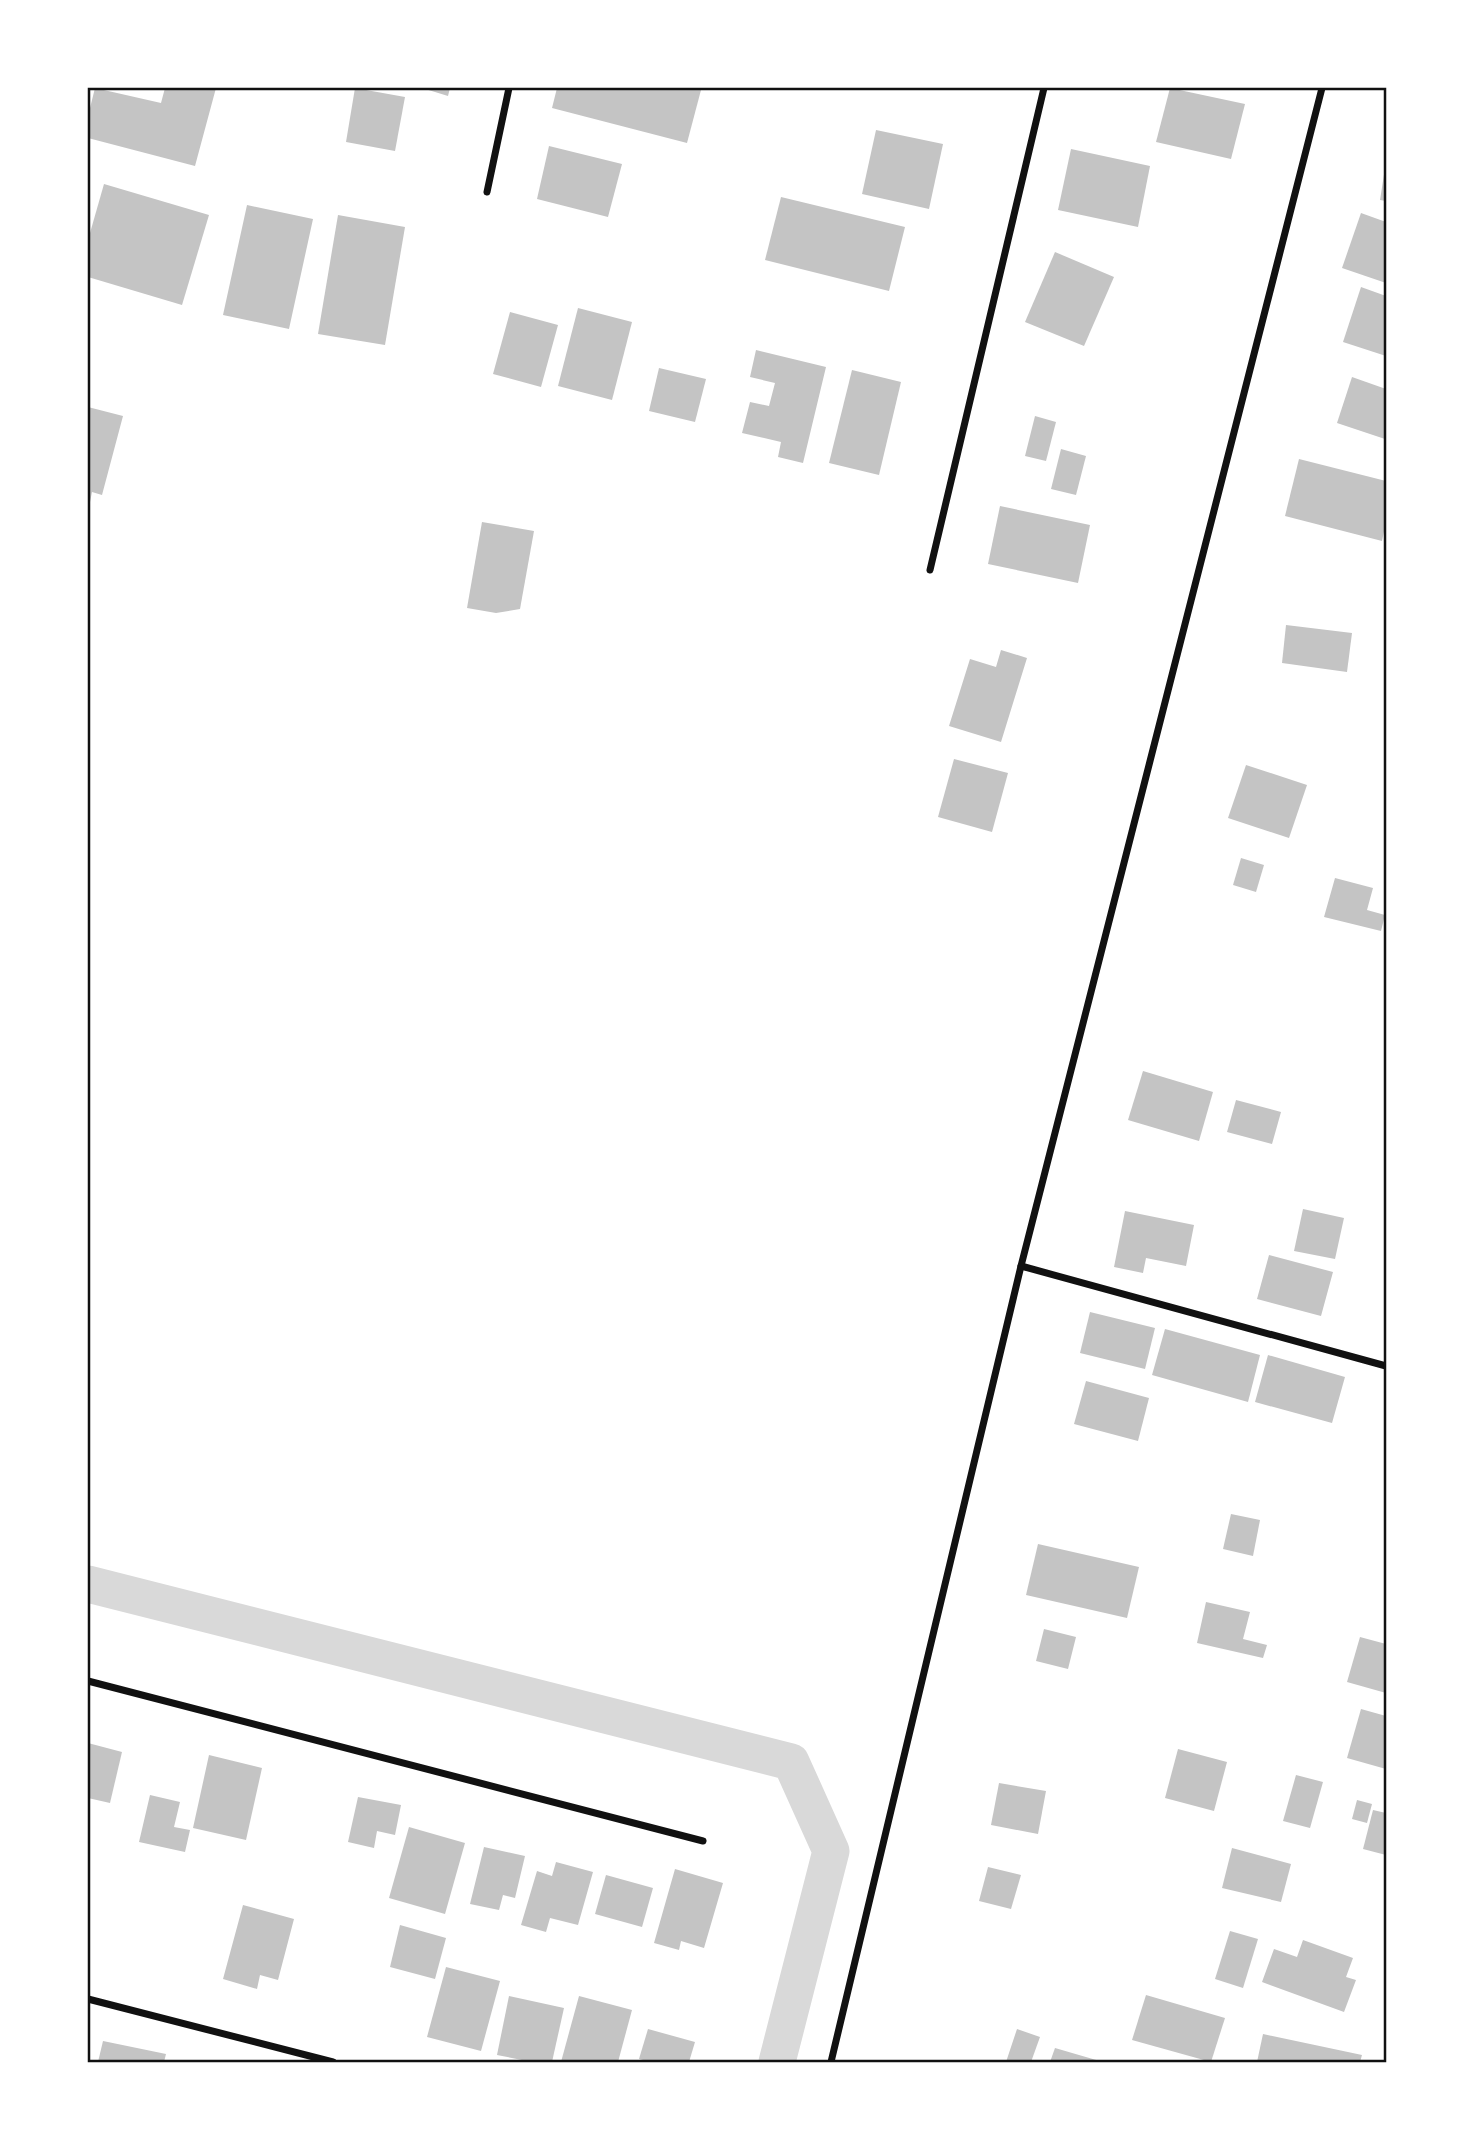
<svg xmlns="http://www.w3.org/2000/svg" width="1474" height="2150" font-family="Montserrat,sans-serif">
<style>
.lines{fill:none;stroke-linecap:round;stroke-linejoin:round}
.canal{stroke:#d9d9d9;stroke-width:37}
.building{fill:#c4c4c4}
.minor{stroke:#111;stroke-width:7}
.neatline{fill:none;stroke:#111;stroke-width:2.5}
</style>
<rect width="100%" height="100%" fill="#fff"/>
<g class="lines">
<path class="canal" d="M88 1584 791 1762 831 1851 777 2062"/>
</g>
<g class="building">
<path d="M95 88 161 103 165 88H216L195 166 88 138V116Z"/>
<path d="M355 88 405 97 395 151 346 142Z"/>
<path d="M422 88H450L448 96Z"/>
<path d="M557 88H690L701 90 687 143 552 108Z"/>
<path d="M1170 88 1245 104 1231 159 1156 142Z"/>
<path d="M876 130 943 144 929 209 862 194Z"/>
<path d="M549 146 622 164 608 217 537 199Z"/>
<path d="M1071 149 1150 166 1138 227 1058 210Z"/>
<path d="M1385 168H1386V201L1380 200Z"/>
<path d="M104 184 209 215 182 305 88 277V240Z"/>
<path d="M781 197 905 227 889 291 765 260Z"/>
<path d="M247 205 313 219 289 329 223 315Z"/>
<path d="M1361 213 1386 222V283L1342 268Z"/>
<path d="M338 215 405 227 385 345 318 334Z"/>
<path d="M1055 252 1114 277 1084 346 1025 322Z"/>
<path d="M1361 287 1386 296V356L1343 342Z"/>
<path d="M578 308 632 322 612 400 558 386Z"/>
<path d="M510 312 558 325 541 387 493 374Z"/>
<path d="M756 350 826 367 803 463 778 457 781 442 742 433 750 402 769 406 775 383 750 377Z"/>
<path d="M659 368 706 379 695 422 649 411Z"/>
<path d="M852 370 901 382 879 475 829 463Z"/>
<path d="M1352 377 1386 389 1385 439 1337 423Z"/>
<path d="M88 407 123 416 102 495 92 492 89 507Z"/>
<path d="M1035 416 1056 422 1046 461 1025 456Z"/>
<path d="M1061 449 1086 456 1076 495 1051 489Z"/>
<path d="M1299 459 1386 481V522L1382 541 1285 516Z"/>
<path d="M1000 506 1090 525 1078 583 988 564Z"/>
<path d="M482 522 534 531 520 609 496 613 467 608Z"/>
<path d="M1286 625 1352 633 1347 672 1282 663Z"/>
<path d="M1001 650 1027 658 1001 742 949 726 970 659 996 667Z"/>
<path d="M954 759 1008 773 992 832 938 817Z"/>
<path d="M1246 765 1307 785 1289 838 1228 818Z"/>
<path d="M1241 858 1264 865 1256 892 1233 885Z"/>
<path d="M1335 878 1373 888 1367 910 1385 915 1381 931 1324 917Z"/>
<path d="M1143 1071 1213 1092 1199 1141 1128 1120Z"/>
<path d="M1236 1100 1281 1112 1272 1144 1227 1132Z"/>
<path d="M1303 1209 1344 1218 1335 1259 1294 1251Z"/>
<path d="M1125 1211 1194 1225 1186 1266 1146 1258 1143 1273 1114 1267Z"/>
<path d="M1269 1255 1333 1272 1321 1316 1257 1299Z"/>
<path d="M1090 1312 1155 1328 1145 1369 1080 1353Z"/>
<path d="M1165 1329 1260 1355 1248 1402 1152 1375Z"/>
<path d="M1268 1355 1345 1377 1332 1423 1255 1402Z"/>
<path d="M1086 1381 1149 1398 1138 1441 1074 1424Z"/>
<path d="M1231 1514 1260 1520 1253 1556 1223 1549Z"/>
<path d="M1038 1544 1139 1567 1127 1618 1026 1595Z"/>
<path d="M1206 1602 1250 1612 1243 1639 1267 1645 1263 1658 1197 1643Z"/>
<path d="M1044 1629 1076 1637 1068 1669 1036 1661Z"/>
<path d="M1360 1637 1386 1644V1693L1347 1682Z"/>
<path d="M1361 1709 1386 1716V1769L1347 1758Z"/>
<path d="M88 1743 122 1752 110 1803 88 1798Z"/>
<path d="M1178 1749 1227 1762 1214 1811 1165 1798Z"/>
<path d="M209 1755 262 1768 246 1840 193 1828Z"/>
<path d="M1296 1775 1323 1782 1310 1828 1283 1821Z"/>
<path d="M999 1783 1046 1791 1038 1834 991 1825Z"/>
<path d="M150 1795 180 1802 174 1827 190 1830 185 1852 139 1842Z"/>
<path d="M358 1797 401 1805 395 1835 377 1831 374 1848 348 1842Z"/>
<path d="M1357 1800 1372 1804 1367 1823 1352 1819Z"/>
<path d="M1373 1810 1386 1813V1855L1363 1849Z"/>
<path d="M409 1827 465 1843 445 1914 389 1898Z"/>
<path d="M484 1847 525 1856 515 1898 503 1895 499 1910 470 1904Z"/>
<path d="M1232 1848 1291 1864 1281 1902 1222 1888Z"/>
<path d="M556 1862 593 1872 578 1925 550 1918 546 1932 521 1925 537 1871 552 1876Z"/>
<path d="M988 1867 1021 1875 1011 1909 979 1901Z"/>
<path d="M675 1869 723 1883 704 1948 681 1941 679 1950 654 1943Z"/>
<path d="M606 1875 653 1888 642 1927 595 1914Z"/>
<path d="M243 1905 294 1919 278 1980 260 1975 257 1989 223 1979Z"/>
<path d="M400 1925 446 1938 435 1979 390 1967Z"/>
<path d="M1230 1931 1258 1939 1243 1988 1215 1979Z"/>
<path d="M1303 1940 1353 1958 1346 1977 1356 1980 1344 2012 1262 1982 1274 1949 1297 1957Z"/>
<path d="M446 1967 500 1981 481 2051 427 2037Z"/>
<path d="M1146 1995 1225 2018 1211 2062 1132 2040Z"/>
<path d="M509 1996 564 2008 552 2062H532L497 2055Z"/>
<path d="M579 1996 632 2010 618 2062H561Z"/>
<path d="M648 2029 695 2042 689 2062H651L639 2059Z"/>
<path d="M1017 2029 1040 2037 1031 2062H1006Z"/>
<path d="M1263 2034 1362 2055 1360 2062H1257Z"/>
<path d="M103 2041 166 2054 164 2062H98Z"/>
<path d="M1055 2048 1103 2062H1050Z"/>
</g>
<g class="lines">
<g class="minor">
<path d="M487 192 509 88"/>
<path d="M930 570 1044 88"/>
<path d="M1021 1266 1386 1366"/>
<path d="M88 1681 703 1841"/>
<path d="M88 1999 333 2062"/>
<path d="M831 2062 1021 1266 1322 88"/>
</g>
</g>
<rect width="1474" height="2150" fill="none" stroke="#ffffff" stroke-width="178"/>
<rect x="89" y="89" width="1296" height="1972" class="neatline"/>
</svg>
